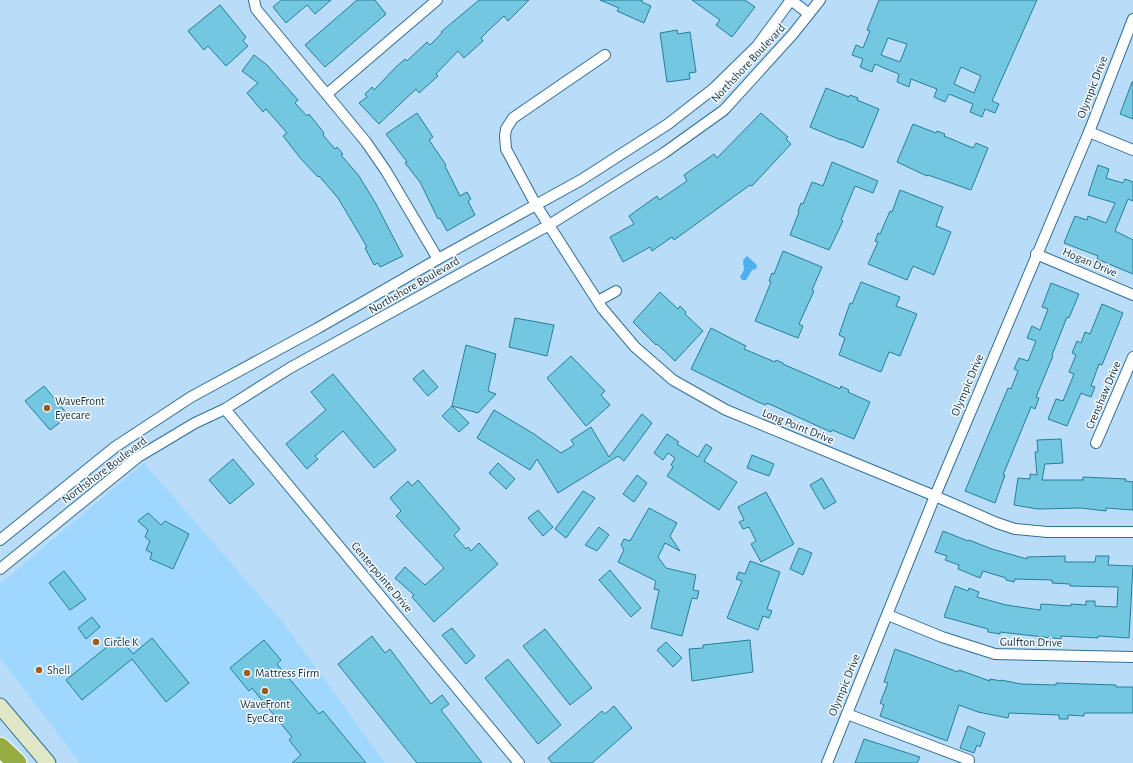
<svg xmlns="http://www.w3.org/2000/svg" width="1133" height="763" font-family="'Alegreya Sans',sans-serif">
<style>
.built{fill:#a0d7ff}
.water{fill:#4eb0ef}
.building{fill:#73c7e1;stroke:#257f98;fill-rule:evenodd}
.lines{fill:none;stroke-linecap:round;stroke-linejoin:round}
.street-casing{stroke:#316e96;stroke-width:12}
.secondary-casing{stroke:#316e96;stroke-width:17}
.highway-casing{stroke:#fff;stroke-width:21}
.street{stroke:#fff;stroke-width:10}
.secondary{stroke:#e0e7c6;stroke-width:15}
.highway{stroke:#96ae41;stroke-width:19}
.poi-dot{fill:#9a5d21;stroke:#f4fafe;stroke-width:1.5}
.labels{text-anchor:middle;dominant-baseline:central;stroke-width:3;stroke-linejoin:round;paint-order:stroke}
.street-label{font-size:12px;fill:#173142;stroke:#f4fafe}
.poi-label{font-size:12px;fill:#173142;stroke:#f4fafe;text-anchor:start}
</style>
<rect width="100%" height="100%" fill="#b9ddf9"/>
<path class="built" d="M144 463 285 625 385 763H80L0 658V584Z"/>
<path class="water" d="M747 256 757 265 756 269 752 270 746 280H742L740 277 744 270 743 260Z"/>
<g class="building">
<path d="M281 0H331L315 14 307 5 286 23 273 7Z"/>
<path d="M357 0H375L386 14 325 67 305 45Z"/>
<path d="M479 0H529L508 21 504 16 491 28 481 38 483 41 464 58 458 51 436 74 438 76 419 93 416 89 379 124 359 103 367 97 365 94 372 87 374 90 396 67 405 59 407 61 427 42 430 45 442 33 441 32Z"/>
<path d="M600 0H642V2L651 6 644 23 617 11 619 8Z"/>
<path d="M692 0H745L755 7 732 37 716 25 720 20Z"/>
<path d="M879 0H1037L992 101 999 104 995 113 985 109 982 117 970 112 973 104 949 94 945 102 934 97 937 89 911 79 909 87 897 82 899 74 889 70 875 64 872 72 860 67 863 59 852 55 856 45 863 48 870 31 867 30ZM888 38 907 44 900 62 881 55ZM961 67 981 76 974 93 954 84Z"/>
<path d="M220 5 246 37 243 41 248 46 226 66 208 46 204 50 188 31Z"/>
<path d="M677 30 678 34 690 32 696 72 689 73 690 79 667 82 660 33Z"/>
<path d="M254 55 267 65 298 100 295 103 307 116 309 114 324 133 323 135 335 149 337 147 343 154 341 155 359 176 376 204 403 256 380 267 378 263 374 265 365 248 367 247 338 198 319 176 318 177 301 159 283 136 287 133 266 109 263 112 247 93 258 83 242 71Z"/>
<path d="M1132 82H1133V119L1120 114Z"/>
<path d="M826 88 849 97 850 95 858 98 857 100 879 109 863 148 841 139V140L810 127Z"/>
<path d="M417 113 433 137 429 140 446 165 445 166 460 196 467 192 471 199 468 201 475 215 447 231 440 218 438 219 420 182 405 163 407 162 386 134Z"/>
<path d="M761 113 788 137 786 139 791 144 752 186 750 185 674 240 672 237 652 251 650 247 623 262 610 237 634 224 629 216 657 196 659 200 687 181 684 175 714 154 717 158Z"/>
<path d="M913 124 936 133 937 131 945 134 944 136 973 148 976 143 988 148 971 190 928 175 927 176 897 162Z"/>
<path d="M832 162 878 181 873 193 855 186 841 220 843 221 829 250 790 235 799 212 798 211 801 203 803 204 812 182 823 186Z"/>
<path d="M1098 165 1109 169 1106 178 1123 183 1125 179 1133 182V201L1128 199 1115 231 1133 240V274L1097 259 1098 256 1064 243 1075 216 1087 220 1088 216 1106 223 1115 203 1088 195Z"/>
<path d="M900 190 943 207 936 226 951 232 934 275 913 266 907 280 868 264 878 242 875 241 878 233 880 234 890 211 892 212Z"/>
<path d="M783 251 822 267 812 290 814 291 799 324 803 326 798 338 755 321 771 282 769 281 772 273 774 274Z"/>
<path d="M861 282 900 297 896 306 917 314 900 356 889 352 881 372 839 355 845 338 839 335 850 303 852 304Z"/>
<path d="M1051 283 1079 294 1069 318 1067 317 1052 355 1053 356 1036 397 1039 398 1035 409 1031 407 1003 475H1005L995 503 965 491 1008 388 1011 389 1018 371 1014 369 1019 358 1028 361 1036 341 1027 338 1032 326 1040 330 1048 309 1042 307Z"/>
<path d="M660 292 678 309 680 306 686 312 685 314 703 331 675 361 657 344 656 345 633 322Z"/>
<path d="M1102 304 1123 313 1102 365 1099 364 1091 386 1095 387 1091 397 1081 393 1067 426 1048 419 1056 399 1063 401 1074 374 1069 372 1076 355 1072 353 1077 341 1081 343 1085 332 1090 334Z"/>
<path d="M515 318 554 325 547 356 509 347Z"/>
<path d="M711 328 746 346 744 349 775 362 776 360 783 363V364L840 389 841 386 849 390 848 392 870 402 854 439 832 430 831 432 767 403 766 405 758 402 691 369Z"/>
<path d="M466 345 496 354 488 391 496 394 478 413 452 406Z"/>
<path d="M571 356 605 391 601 395 610 405 586 426 547 378Z"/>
<path d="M423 370 438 387 428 396 413 379Z"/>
<path d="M333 374 396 450 374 468 343 431 315 456 318 459 307 469 286 444 326 410 311 392Z"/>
<path d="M44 386 69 416 50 430 25 401Z"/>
<path d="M452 406 469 423 459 432 442 416Z"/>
<path d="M494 410 534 434 561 453 574 445 571 440 591 427 609 457 642 414 652 423 624 461 618 456 558 493 537 459 530 470 477 438Z"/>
<path d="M667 434 679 442 677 444 698 457 706 444 712 448 704 461 737 482 719 510 667 476 673 467 671 465 675 458 668 453 663 460 654 453Z"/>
<path d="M1061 439 1063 463 1045 464 1042 480H1083V477L1126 479 1125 481 1133 482V510L1106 508V511L1081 508 1038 509 1014 505 1018 478 1030 479V474L1037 475 1035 452H1038L1037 440Z"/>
<path d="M752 455 774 464 769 476 747 468Z"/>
<path d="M233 459 254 484 230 504 209 480Z"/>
<path d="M498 463 515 479 506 489 489 473Z"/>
<path d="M637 475 647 483 634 502 623 494Z"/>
<path d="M822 478 836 502 824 509 810 485Z"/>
<path d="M418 480 460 529 454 535 466 549 468 547 471 551 479 543 498 564 434 622 412 597 414 595 395 578 405 567 425 585 444 568 396 516 401 511 390 498 408 481 412 486Z"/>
<path d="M583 491 595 498 566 538 555 529Z"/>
<path d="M766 492 794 544 761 562 751 544 756 541 749 527 743 529 739 522 744 520 738 507Z"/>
<path d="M649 508 677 523 670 536 680 551 665 543 658 557 666 568 696 575 693 590 699 591 697 599 692 598 682 636 651 628 659 590 654 589 656 581 618 562 624 550 621 545 624 539 630 541Z"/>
<path d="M538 510 553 527 543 536 528 518Z"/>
<path d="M148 513 161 525 165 521 189 534 173 569 150 559 152 553 146 550 150 541 145 537 148 530 138 521Z"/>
<path d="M599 527 609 535 597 551 585 545Z"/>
<path d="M943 531 968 541 969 540 992 549 1027 559V557L1065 556V562H1095L1096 556H1109L1108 565 1133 566 1129 638 1098 636V638L1061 636V639L1000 632V634L988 632V629L944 617 955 586 968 591 969 588 979 592 977 597 1006 605 1040 610 1041 604 1071 606V604L1086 605V601H1095V606L1117 607 1118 587 1070 586V584L1052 583V580L1015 579 1014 582 1006 580V578L983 571 980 578 958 569 959 565 945 560 947 556 935 552Z"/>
<path d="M799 548 812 553 803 575 790 569Z"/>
<path d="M750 561 780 572 767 609 772 611 769 618 763 616 758 630 727 618 742 581 736 579 739 572 745 574Z"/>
<path d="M610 570 641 608 631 617 599 580Z"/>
<path d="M64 571 86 599 70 610 49 583Z"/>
<path d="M92 617 100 627 86 639 78 628Z"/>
<path d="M452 628 475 656 466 664 442 635Z"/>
<path d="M545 629 592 688 570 705 523 646Z"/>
<path d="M372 636 385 653 390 649 431 704 442 695 449 704 441 710 482 763H417L338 664Z"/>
<path d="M119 637 133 654 152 638 189 683 166 702 132 659 82 700 66 680Z"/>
<path d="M264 640 281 660 277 664 319 714 323 711 366 763H292L301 755 289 740 292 737 252 688 249 691 230 668Z"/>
<path d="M750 640 753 672 692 681 689 649 703 648V645Z"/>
<path d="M666 642 682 658 673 667 657 650Z"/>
<path d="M895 649 958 672 959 670 990 681V679L1001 681V680L1021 684 1056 685V683L1116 685V687H1133V713H1084V716L1068 715V719H1059V715L1009 713 1008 718 978 712 959 705 947 741 880 716 884 705 880 703 888 683 884 682Z"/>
<path d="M508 659 561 725 538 744 485 678Z"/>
<path d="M614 706 632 728 592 763H552L548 758 602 711 605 714Z"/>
<path d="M968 726 985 733 980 747 977 745 974 753 960 748Z"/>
<path d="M864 739 920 757 917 763H855Z"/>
</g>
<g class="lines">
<g class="street-casing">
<g id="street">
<path d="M254 0 256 9 366 142 386 171 438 259"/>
<path d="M791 0 809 14"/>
<path d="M605 55 513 118 506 129 505 136 506 149 536 205 602 308 635 347 673 380 726 410 935 496 997 523 1015 529 1047 532H1133"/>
<path d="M327 94 437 0"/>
<path d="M1089 132 1133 150"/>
<path d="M1036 254 1133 295"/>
<path d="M598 301 616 291"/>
<path d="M225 409 519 763"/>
<path d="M1096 443 1133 357"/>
<path d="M0 540 115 447 191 397 318 328 438 259 581 180 668 124 713 89 757 46 791 0"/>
<path d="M0 569 138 457 195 423 225 409 290 368 549 225 664 153 724 110 793 34 820 0"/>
<path d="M888 615 942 637 995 654 1133 657"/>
<path d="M847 714 969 760 968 763"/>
<path d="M827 763 935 496 1089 132 1133 19"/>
</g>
</g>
<g class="secondary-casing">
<path id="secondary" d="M0 706 48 763"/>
</g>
<g class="highway-casing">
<path id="highway" d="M0 747 17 763"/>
</g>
<use href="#street" class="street"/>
<use href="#secondary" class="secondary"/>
<use href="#highway" class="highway"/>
</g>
<g class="poi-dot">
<circle cx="47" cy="408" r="4"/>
<circle cx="96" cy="642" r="4"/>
<circle cx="39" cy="670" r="4"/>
<circle cx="247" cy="673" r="4"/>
<circle cx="265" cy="691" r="4"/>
</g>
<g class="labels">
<g class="street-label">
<text transform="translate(748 63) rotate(-47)">Northshore Boulevard</text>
<text transform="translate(1092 87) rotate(-69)">Olympic Drive</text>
<text transform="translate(1090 262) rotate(23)">Hogan Drive</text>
<text transform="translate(414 285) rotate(-30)">Northshore Boulevard</text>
<text transform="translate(967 385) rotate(-67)">Olympic Drive</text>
<text transform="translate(1103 395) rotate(-67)">Crenshaw Drive</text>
<text transform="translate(798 426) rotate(22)">Long Point Drive</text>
<text transform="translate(104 470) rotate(-37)">Northshore Boulevard</text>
<text transform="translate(382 577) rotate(50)">Centerpointe Drive</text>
<text transform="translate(1031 642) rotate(1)">Gulfton Drive</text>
<text transform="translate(844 685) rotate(-68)">Olympic Drive</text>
</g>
<g class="poi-label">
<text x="55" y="401">WaveFront<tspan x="55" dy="14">Eyecare</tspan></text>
<text x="104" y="642">Circle K</text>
<text x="47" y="670">Shell</text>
<text x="255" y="673">Mattress Firm</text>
<text x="265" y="704" text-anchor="middle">WaveFront<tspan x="265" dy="14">EyeCare</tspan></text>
</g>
</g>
</svg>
